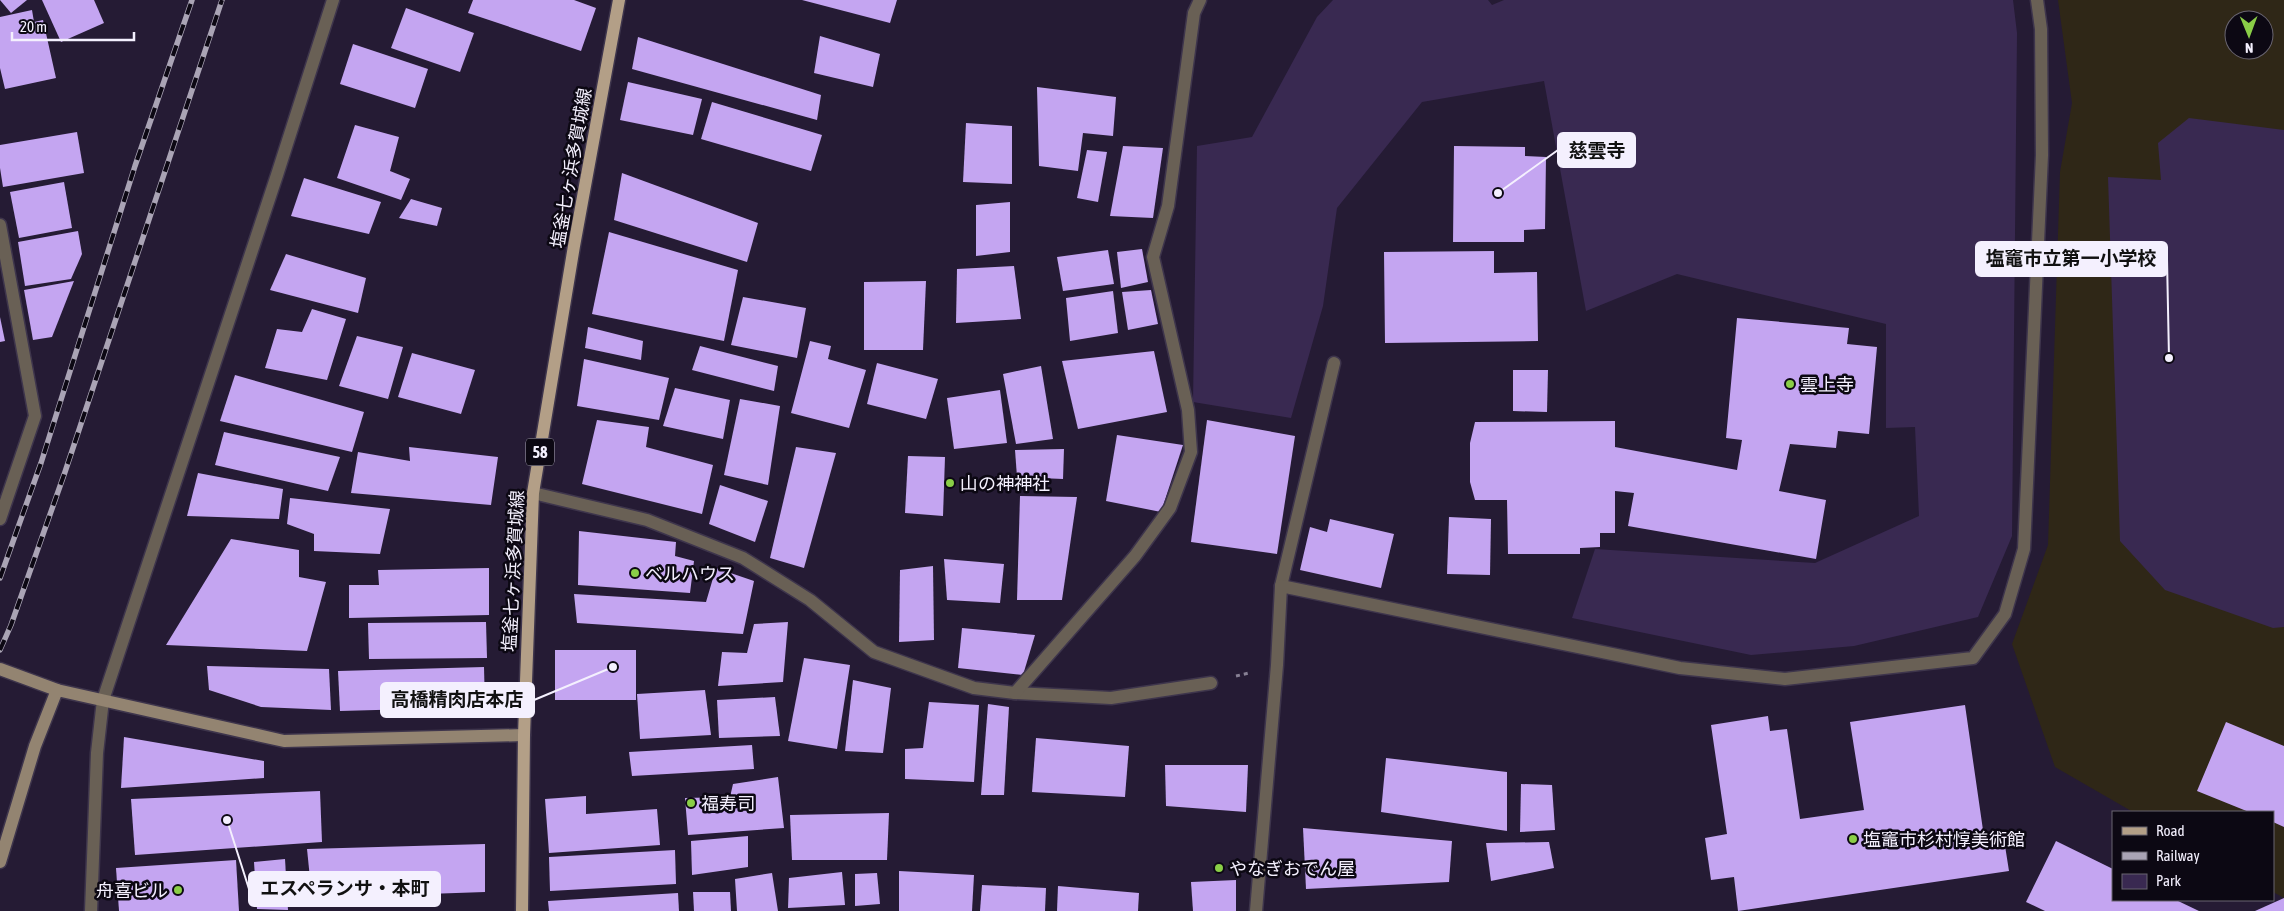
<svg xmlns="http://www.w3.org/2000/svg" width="2284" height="911" font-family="'Asap Condensed','Noto Sans JP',sans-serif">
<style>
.education{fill:#2f2717;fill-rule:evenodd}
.green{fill:#392951}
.building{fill:#c4a5f1}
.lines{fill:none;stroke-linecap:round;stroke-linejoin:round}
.street-casing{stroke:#3e354c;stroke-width:15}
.secondary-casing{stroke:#3e354c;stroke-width:15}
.primary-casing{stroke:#3e354c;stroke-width:15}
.path{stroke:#878094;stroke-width:3;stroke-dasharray:4 4;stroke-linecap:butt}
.street{stroke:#696055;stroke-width:12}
.secondary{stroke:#938471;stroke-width:12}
.primary{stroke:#b39f87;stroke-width:12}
.rail-casing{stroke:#aaa4b5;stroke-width:5.5}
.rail{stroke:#0c0813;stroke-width:4;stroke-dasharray:11;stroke-linecap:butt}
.poi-dot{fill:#8ace47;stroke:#0c0813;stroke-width:2}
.labels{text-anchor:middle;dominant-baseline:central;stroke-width:5;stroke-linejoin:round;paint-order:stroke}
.shield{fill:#0c0813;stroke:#aeaab8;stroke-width:1}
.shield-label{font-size:16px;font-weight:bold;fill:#f4f0fe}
.street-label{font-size:18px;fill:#f4f0fe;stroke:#0c0813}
.poi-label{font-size:18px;fill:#f4f0fe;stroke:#0c0813;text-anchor:start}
.leader{fill:none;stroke:#f4f0fe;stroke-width:2}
.callout-dot{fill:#f4f0fe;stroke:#0c0813;stroke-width:2}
.callout{fill:#f4f0fe;stroke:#f4f0fe;stroke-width:2}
.callout-label{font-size:19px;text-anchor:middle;font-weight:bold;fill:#111}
</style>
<rect width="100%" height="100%" fill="#251b34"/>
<path class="education" d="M2058 0H2284V898L2273 892V812H2133L2055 767 2012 644 2048 545 2060 172 2072 103ZM2234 20H2264V50H2234Z"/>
<g class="green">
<path d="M1333 0H1488L1492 5 1504 0H2013L2017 33 2012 536 1978 617 1854 646 1751 655 1572 618 1595 549 1815 563 1919 516 1915 427 1886 428V324L1677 274 1586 311 1544 81 1422 102 1337 208 1323 306 1291 418 1193 402 1197 146 1252 137 1317 17Z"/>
<path d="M2189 118 2284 130V627L2273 628 2165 590 2120 541 2108 177 2161 180 2158 143Z"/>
</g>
<g class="building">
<path d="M0 0H27L11 13Z"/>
<path d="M42 0H94L104 23 61 42Z"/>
<path d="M473 0H574L596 8 581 51 468 13Z"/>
<path d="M802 0H897L890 23Z"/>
<path d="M406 8 474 33 460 72 391 48Z"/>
<path d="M32 10 34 22 43 20 56 78 5 89 0 68V17Z"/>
<path d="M820 36 880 54 873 87 814 73Z"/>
<path d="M638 37 821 95 817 120 632 69Z"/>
<path d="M353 44 428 69 415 108 340 84Z"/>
<path d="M628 82 702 99 693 135 620 120Z"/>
<path d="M1037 87 1116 97 1113 136 1083 133 1078 171 1039 166Z"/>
<path d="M712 102 822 135 811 171 701 139Z"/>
<path d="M966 123 1012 126V184L963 182Z"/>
<path d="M355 125 399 137 390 171 410 179 401 200 337 178Z"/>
<path d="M77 132 84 173 3 187 0 168V145Z"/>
<path d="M1123 146 1163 148 1153 218 1110 216Z"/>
<path d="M1454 146 1525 147V156L1546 157 1545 229 1524 230V242H1453Z"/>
<path d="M1087 150 1107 152 1098 202 1077 198Z"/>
<path d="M622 173 758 223 747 262 614 220Z"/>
<path d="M304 178 381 202 369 234 291 216Z"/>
<path d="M64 182 72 228 19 238 10 192Z"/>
<path d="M411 199 442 208 437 226 399 218Z"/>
<path d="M1010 202V252L976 256V205Z"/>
<path d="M78 231 82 254 71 279 25 286 18 242Z"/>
<path d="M609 232 738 270 724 341 592 314Z"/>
<path d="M1142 249 1148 282 1121 288 1117 252Z"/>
<path d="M1108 250 1114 284 1063 291 1057 257Z"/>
<path d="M1494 251V273L1537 272 1538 341 1385 343 1384 252Z"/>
<path d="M286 254 366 278 358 313 270 290Z"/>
<path d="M1014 266 1021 319 956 323 957 269Z"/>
<path d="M74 281 52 337 33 340 24 290Z"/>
<path d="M926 281 923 350H864V282Z"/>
<path d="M1151 290 1158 324 1128 330 1122 292Z"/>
<path d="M1113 291 1118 333 1070 341 1066 298Z"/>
<path d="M743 297 806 308 797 358 731 345Z"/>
<path d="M312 309 346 319 327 380 265 368 277 329 302 332Z"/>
<path d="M0 317 5 341 0 342Z"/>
<path d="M1737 318 1849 328 1847 344 1877 347 1869 434 1838 431 1836 448 1790 444 1779 491 1826 500 1816 559 1628 526 1634 493 1615 491V533H1600V547L1580 548V554H1508L1507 500H1475L1470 482V443L1475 422 1615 421V447L1737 470 1742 440 1726 438Z"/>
<path d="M588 327 643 341 641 360 585 348Z"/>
<path d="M357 336 403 347 388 399 339 386Z"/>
<path d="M810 341 831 346 828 359 866 370 849 428 791 413Z"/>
<path d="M700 346 778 366 774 391 692 370Z"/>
<path d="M1154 351 1167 412 1078 429 1062 361Z"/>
<path d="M412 353 475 370 461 414 398 397Z"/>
<path d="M584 359 669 378 659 420 577 406Z"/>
<path d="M877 363 938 379 926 419 867 404Z"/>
<path d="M1041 366 1053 439 1016 444 1003 374Z"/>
<path d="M1513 370H1548L1547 412 1513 411Z"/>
<path d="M235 375 364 412 352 452 220 421Z"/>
<path d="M675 388 730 400 723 439 663 426Z"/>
<path d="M1000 390 1007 443 954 449 947 398Z"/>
<path d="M740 399 780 406 768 485 724 475Z"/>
<path d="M597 420 649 427 646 447 713 465 702 514 582 484Z"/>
<path d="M1207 420 1295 436 1277 554 1191 542Z"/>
<path d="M224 432 340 457 328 491 215 465Z"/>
<path d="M1117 435 1183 445 1161 512 1106 501Z"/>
<path d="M409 447 498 457 491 505 351 493 358 452 410 461Z"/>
<path d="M796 447 836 453 804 568 770 558Z"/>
<path d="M1064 449 1063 479 1017 477 1015 450Z"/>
<path d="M908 456 945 457 943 516 905 513Z"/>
<path d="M198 473 283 489 279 519 187 516Z"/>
<path d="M720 485 768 501 755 542 709 524Z"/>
<path d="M1020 496 1077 497 1062 600H1017Z"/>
<path d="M290 498 390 509 380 554 314 551V534L287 524Z"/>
<path d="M1449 517 1491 519 1490 575 1447 574Z"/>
<path d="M1330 519 1394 534 1381 588 1300 570 1310 527 1327 532Z"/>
<path d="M579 531 676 542 675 556 694 561 690 593 578 585Z"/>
<path d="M231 539 299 550V577L326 582 307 651 166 645Z"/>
<path d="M944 559 1004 564 1000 603 947 600Z"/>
<path d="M933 566 934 640 899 642 900 570Z"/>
<path d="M489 568V615L349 618V585H379L378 570Z"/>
<path d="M716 568 754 581 743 634 577 623 574 594 706 602Z"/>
<path d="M486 622 487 658 369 659 368 623Z"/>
<path d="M788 622 783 682 718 686 722 652 747 653 754 624Z"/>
<path d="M962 628 1035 635 1023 675 958 668Z"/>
<rect x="555" y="650" width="81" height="50"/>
<path d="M804 658 850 665 837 749 788 741Z"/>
<path d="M207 666 329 669 331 710 261 707 209 690Z"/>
<path d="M484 667 485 707 340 711 338 671Z"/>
<path d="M853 680 891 688 883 753 845 751Z"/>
<path d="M705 690 711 735 640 739 637 694Z"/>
<path d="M775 697 780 736 719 738 717 700Z"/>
<path d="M929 702 979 705 974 782 905 779V749L923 748Z"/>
<path d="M988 704 1009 707 1004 795H981Z"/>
<path d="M1965 705 1984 837 2003 833 2009 871 1738 911 1734 877 1711 880 1705 838 1727 834 1711 725 1768 716 1770 731 1787 729 1800 819 1864 810 1850 722Z"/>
<path d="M2226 722 2284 746V827L2273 822V812H2249L2197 791Z"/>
<path d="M124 737 264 761V778L121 788Z"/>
<path d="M1036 738 1129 746 1125 797 1032 792Z"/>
<path d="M752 745 754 769 632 776 629 752Z"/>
<path d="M1386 758 1507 772V831L1381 812Z"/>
<path d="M1165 765H1248L1246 812 1166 806Z"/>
<path d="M778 777 784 828 688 835 685 798 730 797 733 784Z"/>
<path d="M1521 784 1552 785 1555 830 1520 832Z"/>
<path d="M320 791 322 842 135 855 131 799Z"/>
<path d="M586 796V814L657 809 660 845 549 853 545 799Z"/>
<path d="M889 813 887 860H792L790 815Z"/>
<path d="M1303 828 1452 841 1449 882 1306 889Z"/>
<path d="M748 836V867L692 875 691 841Z"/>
<path d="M2056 841 2113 869V900H2176L2199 911H2045L2026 902Z"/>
<path d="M1549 842 1554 868 1491 881 1486 843Z"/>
<path d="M485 844V892L312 898 307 849Z"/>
<path d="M675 850 676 884 550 891 549 857Z"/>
<path d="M285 859 288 910 257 909 254 862Z"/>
<path d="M236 860 239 911H119L116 868Z"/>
<path d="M899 871 974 875 972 911H899Z"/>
<path d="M842 872 845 905 788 908 789 878Z"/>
<path d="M772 873 778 911H737L735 879Z"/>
<path d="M877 873 880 904 855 906V874Z"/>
<path d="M1236 880V911H1193L1191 882Z"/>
<path d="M982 885 1046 888 1045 911H980Z"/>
<path d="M1058 886 1139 893 1138 911H1057Z"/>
<path d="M693 892H730L731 911H694Z"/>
<path d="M678 893 679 911H549L548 901Z"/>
<path d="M2284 898V911H2255Z"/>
</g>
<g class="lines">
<g class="street-casing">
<g id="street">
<path d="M0 225 35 416 0 519"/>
<path d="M533 493 647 520 743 558 810 600 874 652 974 688 1015 693 1111 698 1211 683"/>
<path d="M1281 586 1334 363"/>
<path d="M1015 693 1135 556 1170 508 1191 452 1188 410 1153 257 1168 206 1194 13 1200 0"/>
<path d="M91 911 97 753 103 700 277 175 333 0"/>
<path d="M1256 911 1277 665 1281 586 1680 668 1785 679 1973 658 2005 614 2024 549 2042 155 2041 29 2037 0"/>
</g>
</g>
<g class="secondary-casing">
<g id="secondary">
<path d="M0 669 57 690"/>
<path d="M0 862 35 746 57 690 284 741 524 735"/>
</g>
</g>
<g class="primary-casing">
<path id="primary" d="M522 911 524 735 533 493 574 246 619 0"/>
</g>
<path class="path" d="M1236 676 1249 673"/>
<use href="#street" class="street"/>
<use href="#secondary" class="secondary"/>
<use href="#primary" class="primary"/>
<g class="rail-casing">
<g id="rail">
<path d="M0 578 41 463 135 166 192 0"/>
<path d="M0 650 11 625 65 472 222 0"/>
</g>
</g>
<use href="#rail" class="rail"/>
</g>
<g class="poi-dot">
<circle cx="1790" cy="384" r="5"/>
<circle cx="950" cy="483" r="5"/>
<circle cx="635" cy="573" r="5"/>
<circle cx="691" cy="803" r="5"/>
<circle cx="1853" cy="839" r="5"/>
<circle cx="1219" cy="868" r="5"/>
<circle cx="178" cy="890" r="5"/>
</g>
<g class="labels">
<rect class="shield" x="526" y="438.5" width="28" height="27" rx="4"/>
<g class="shield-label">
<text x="540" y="452">58</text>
</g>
<g class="street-label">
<text transform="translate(571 168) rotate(-80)">塩釜七ヶ浜多賀城線</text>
<text transform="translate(513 571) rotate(-87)">塩釜七ヶ浜多賀城線</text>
</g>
<g class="poi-label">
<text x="1800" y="384">雲上寺</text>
<text x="960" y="483">山の神神社</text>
<text x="645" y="573">ベルハウス</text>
<text x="701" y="803">福寿司</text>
<text x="1863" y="839">塩竈市杉村惇美術館</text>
<text x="1229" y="868">やなぎおでん屋</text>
<text x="168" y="890" text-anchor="end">舟喜ビル</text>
</g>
</g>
<path class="leader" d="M1498 193L1558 150M2169 358L2167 259M613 667L534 700M227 820L249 889"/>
<g class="callout-dot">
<circle cx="1498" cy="193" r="5"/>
<circle cx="2169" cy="358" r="5"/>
<circle cx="613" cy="667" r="5"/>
<circle cx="227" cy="820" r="5"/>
</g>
<g class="callout">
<rect x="1558" y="133" width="77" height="34" rx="5"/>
<rect x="1976" y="242" width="191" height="34" rx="5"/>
<rect x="381" y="683" width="153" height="34" rx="5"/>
<rect x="249" y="872" width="191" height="34" rx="5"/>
</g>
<g class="callout-label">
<text x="1597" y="157">慈雲寺</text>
<text x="2071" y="265">塩竈市立第一小学校</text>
<text x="457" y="706">高橋精肉店本店</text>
<text x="345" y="895">エスペランサ・本町</text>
</g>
<rect x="2112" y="811" width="162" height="90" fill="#0c0813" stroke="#696571"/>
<rect x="2122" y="827" width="25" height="8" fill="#b39f87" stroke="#696571"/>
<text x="2156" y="836" font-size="15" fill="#f4f0fe">Road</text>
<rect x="2122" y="852" width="25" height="8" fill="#aaa4b5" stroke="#696571"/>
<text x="2156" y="861" font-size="15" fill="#f4f0fe">Railway</text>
<rect x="2122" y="874" width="25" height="15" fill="#392951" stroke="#696571"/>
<text x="2156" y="886" font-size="15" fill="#f4f0fe">Park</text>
<g transform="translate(2249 35) rotate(179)"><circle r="24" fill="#0c0813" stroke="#696571"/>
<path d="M0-4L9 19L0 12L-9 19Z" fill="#8ace47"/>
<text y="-8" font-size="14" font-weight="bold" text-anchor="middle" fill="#f4f0fe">N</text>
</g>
<path d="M12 32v8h122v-8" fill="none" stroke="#f4f0fe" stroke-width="2.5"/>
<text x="20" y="32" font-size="15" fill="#f4f0fe" stroke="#0c0813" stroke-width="4" paint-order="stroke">20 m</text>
</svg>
